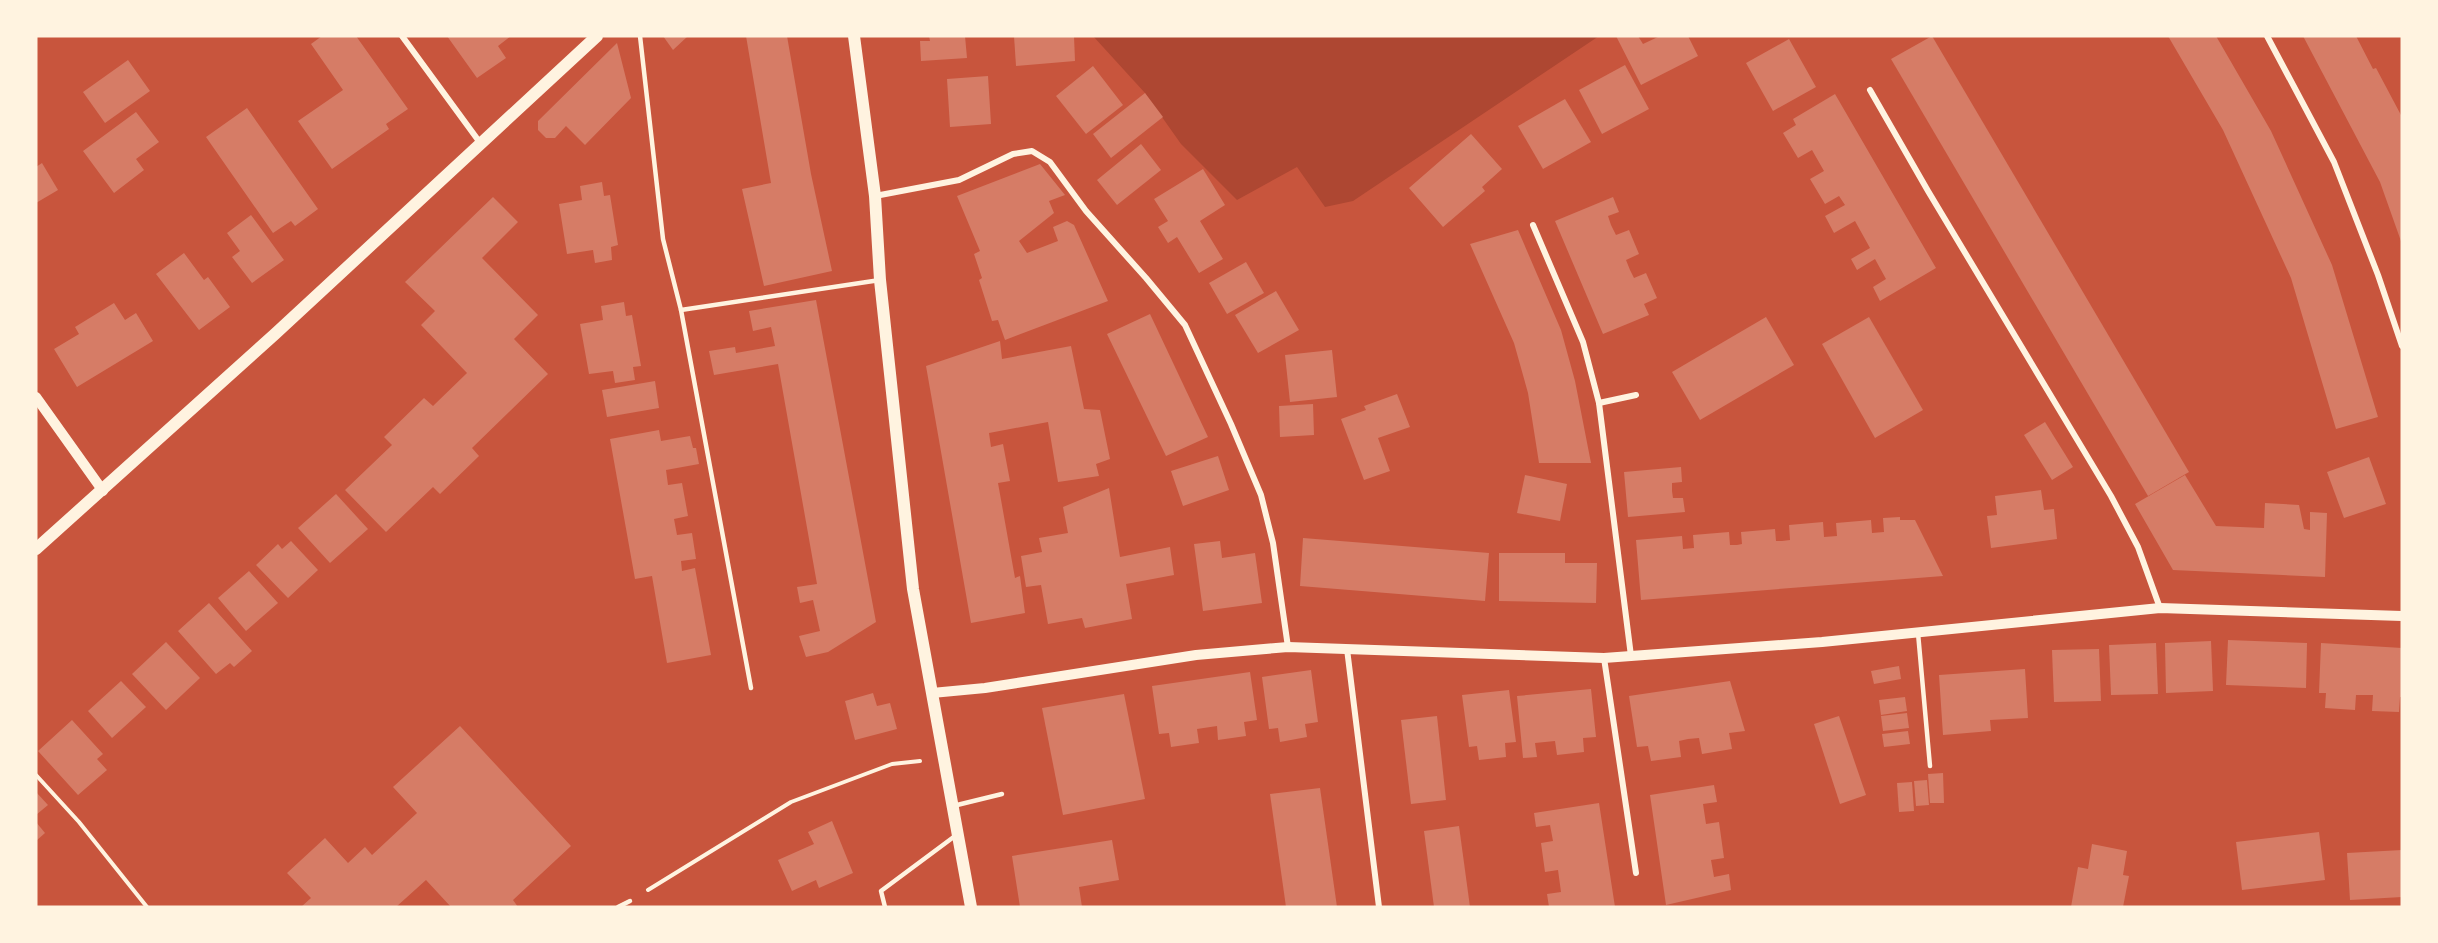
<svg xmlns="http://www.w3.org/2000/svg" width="2438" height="943" font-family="Manrope,sans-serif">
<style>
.green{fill:#ae4732}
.building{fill:#d67c66}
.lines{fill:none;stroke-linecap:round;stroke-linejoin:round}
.path{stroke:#fff3e0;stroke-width:4}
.service{stroke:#fff3e0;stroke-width:4.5}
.minor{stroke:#fff3e0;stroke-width:6}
.tertiary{stroke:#fff3e0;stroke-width:10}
.secondary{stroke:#fff3e0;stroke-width:12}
</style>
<rect width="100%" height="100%" fill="#c8553d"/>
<path class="green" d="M1093 36H1599L1353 201 1325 207 1297 167 1237 200 1181 144 1145 93Z"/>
<g class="building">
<path d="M322 36H356L408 109 386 124 389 129 332 169 298 121 343 90 311 44Z"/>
<path d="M447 36H511L498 46 506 58 477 78Z"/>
<path d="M663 36H688L673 50Z"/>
<path d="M746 36H787L811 174 832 271 764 286 742 189 771 183Z"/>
<path d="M929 36H965L967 58 921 61 920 41H930Z"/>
<path d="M1014 36H1074L1075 61 1016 66Z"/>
<path d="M1616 36H1638L1643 44 1660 36H1688L1698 56 1641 85Z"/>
<path d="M1932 36 2189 472 2148 496 1891 59Z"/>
<path d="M2168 36H2216L2271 131 2332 265 2378 417 2336 429 2291 278 2223 130Z"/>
<path d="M2303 36H2356L2373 69 2376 68 2402 117V244L2380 182Z"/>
<path d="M1789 39 1816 87 1773 111 1746 63Z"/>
<path d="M617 43 631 98 585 145 566 126 555 138H546L538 130V121Z"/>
<path d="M128 60 150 91 105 123 83 92Z"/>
<path d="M1625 65 1649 109 1602 134 1579 90Z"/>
<path d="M1093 66 1123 105 1086 134 1056 96Z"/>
<path d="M988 76 991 124 950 127 947 79Z"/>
<path d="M1145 93 1163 117 1111 158 1093 134Z"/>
<path d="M1835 94 1936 268 1880 301 1873 287 1886 279 1875 259 1857 270 1851 259 1870 248 1855 221 1834 233 1825 216 1845 205 1839 196 1825 204 1810 179 1824 171 1812 150 1798 158 1783 133 1796 125 1793 119Z"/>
<path d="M1565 99 1591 142 1543 169 1518 126Z"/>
<path d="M247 108 318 209 295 226 291 221 273 233 206 137Z"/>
<path d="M136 112 159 142 136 159 144 170 114 193 83 151Z"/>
<path d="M1471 134 1502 169 1482 187 1485 191 1443 227 1409 188Z"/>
<path d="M1141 144 1161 170 1117 205 1097 180Z"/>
<path d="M42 163 58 190 36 203V167Z"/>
<path d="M1040 164 1065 195 1049 201 1054 213 1019 241 1027 253 1058 241 1053 227 1067 221 1074 225 1108 301 1005 340 998 320 992 321 979 280 982 278 974 254 980 251 957 196Z"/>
<path d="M1203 169 1225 205 1200 221 1223 259 1199 273 1177 237 1168 243 1158 227 1168 221 1154 199Z"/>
<path d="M602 182 604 196 610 195 618 245 611 247 612 260 595 263 593 250 567 254 559 204 582 200 580 186Z"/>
<path d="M493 197 518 222 482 258 538 315 514 339 548 374 472 448 479 456 440 494 433 487 386 532 345 490 392 445 384 437 424 398 433 406 467 373 421 325 435 311 405 282Z"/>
<path d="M1613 197 1619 212 1608 216 1611 225 1616 235 1629 230 1639 254 1626 260 1630 270 1634 278 1646 273 1657 298 1644 304 1649 315 1603 334 1555 221Z"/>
<path d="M251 215 284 260 252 283 232 257 240 251 227 233Z"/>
<path d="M1518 230 1561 330 1575 381 1591 463H1539L1528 393 1514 343 1470 244Z"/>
<path d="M184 253 204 280 208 277 230 307 199 330 156 274Z"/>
<path d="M1246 262 1264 293 1227 314 1209 283Z"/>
<path d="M1276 291 1299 330 1258 353 1235 315Z"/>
<path d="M816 300 876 622 828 652 806 657 799 636 820 631 813 600 800 603 797 587 817 584 778 364 714 375 709 351 735 347 736 353 775 346 771 327 753 331 749 311Z"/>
<path d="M624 302 626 316 632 315 641 366 633 367 635 380 615 383 613 371 589 374 580 324 603 320 601 306Z"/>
<path d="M114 303 125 320 136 313 153 341 77 387 54 349 79 334 75 327Z"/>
<path d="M1150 314 1208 437 1166 456 1107 334Z"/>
<path d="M1766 317 1794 365 1700 420 1672 372Z"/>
<path d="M1869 317 1923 410 1875 438 1822 344Z"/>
<path d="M1000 341 1002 359 1071 346 1084 409 1100 410 1110 459 1096 464 1099 476 1058 482 1048 422 989 433 991 447 1003 444 1010 481 998 483 1015 578 1020 576 1025 613 971 623 926 366Z"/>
<path d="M1332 350 1337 397 1290 402 1285 355Z"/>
<path d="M655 381 659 408 607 417 602 390Z"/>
<path d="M1397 394 1410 427 1378 438 1390 471 1364 480 1341 419 1366 410 1364 406Z"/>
<path d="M1313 404 1314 435 1280 437 1279 406Z"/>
<path d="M2045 422 2073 467 2052 480 2024 435Z"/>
<path d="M659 430 661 441 690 436 693 448H696L699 464 666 470 668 485 682 483 688 516 674 519 677 535 692 533 696 559 681 561 682 571 695 568 711 655 667 663 652 576 635 579 610 439Z"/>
<path d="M1218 456 1229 490 1183 506 1171 471Z"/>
<path d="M2369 457 2386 504 2344 518 2327 472Z"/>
<path d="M1681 467 1682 482 1672 483V491L1673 498H1683L1685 512 1628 517 1624 472Z"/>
<path d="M1525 475 1567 484 1560 521 1517 513Z"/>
<path d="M2185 475 2216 526 2264 528 2265 503 2299 505 2304 529 2310 530V512L2327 513 2325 577 2173 570 2135 504Z"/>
<path d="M1109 488 1120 557 1170 547 1174 575 1126 584 1132 619 1085 628 1082 618 1048 624 1041 585 1026 587 1021 556 1042 552 1039 538 1068 533 1063 507Z"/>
<path d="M2041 490 2044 510 2054 509 2057 539 1991 548 1987 516 1997 515 1995 496Z"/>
<path d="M336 494 368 529 330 563 298 528Z"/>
<path d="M1900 517V520H1915L1943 576 1641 600 1636 540 1682 536 1683 549 1694 548 1693 535 1729 532 1730 545H1737L1742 544 1741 532 1775 529 1776 541H1782L1790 540 1789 525 1823 522 1824 537 1837 536 1836 523 1871 520 1872 533 1884 532 1883 518Z"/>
<path d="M1303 538 1489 553 1485 601 1300 586Z"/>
<path d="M291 541 318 570 288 598 256 565 278 544 282 549Z"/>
<path d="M1220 541 1222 558 1255 553 1262 603 1203 611 1194 544Z"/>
<path d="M1499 553H1565V563H1597L1596 603 1499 601Z"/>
<path d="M249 571 278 603 246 631 218 598Z"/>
<path d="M209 603 252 651 234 667 230 663 216 674 178 631Z"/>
<path d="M2228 640 2307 643 2306 688 2226 685Z"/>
<path d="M2211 641 2213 691 2166 693 2165 643Z"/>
<path d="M166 642 200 678 166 710 132 674Z"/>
<path d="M2156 643 2158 694 2111 695 2109 645Z"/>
<path d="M2321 643 2402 648V697H2400L2399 712 2372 711 2373 695H2356L2355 710 2325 708 2326 693H2319Z"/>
<path d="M2099 649 2101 701 2054 702 2052 650Z"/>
<path d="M1899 666 1901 679 1874 684 1871 671Z"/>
<path d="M2025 669 2028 718 1990 720 1991 731 1943 735 1939 675Z"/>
<path d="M1311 670 1318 722 1305 724 1307 737 1280 742 1278 728 1269 729 1262 677Z"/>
<path d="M1250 672 1257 720 1244 722 1246 736 1218 740 1217 726 1197 729 1199 743 1171 747 1169 733 1159 734 1152 686Z"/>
<path d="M121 681 146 707 112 738 88 711Z"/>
<path d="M1730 681 1745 731 1729 733 1732 749 1702 754 1699 738 1688 739 1679 741 1681 757 1651 761 1648 746 1637 747 1629 696Z"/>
<path d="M1591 689 1596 737 1583 738 1584 752 1557 755 1555 741 1535 743 1537 757 1523 758 1517 696Z"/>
<path d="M1509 690 1516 742 1505 743 1506 757 1479 760 1477 746 1469 747 1462 695Z"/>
<path d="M873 693 877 706 890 703 897 729 855 740 845 701Z"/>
<path d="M1124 694 1145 799 1063 815 1042 708Z"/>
<path d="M1905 697 1907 711 1881 715 1879 700Z"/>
<path d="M1907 713 1909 728 1883 731 1881 716Z"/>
<path d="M1437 716 1446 800 1411 804 1401 720Z"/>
<path d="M1839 716 1866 795 1840 804 1814 724Z"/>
<path d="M72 720 103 754 97 759 107 770 78 795 38 751Z"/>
<path d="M460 726 571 846 513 900 518 907H451L426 880 396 907H301L311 898 287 873 325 838 348 863 365 847 372 855 417 813 393 787Z"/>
<path d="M1908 731 1910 744 1884 747 1882 734Z"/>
<path d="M1943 773 1944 803H1930L1928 774Z"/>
<path d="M1927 780 1929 805 1916 806 1914 781Z"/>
<path d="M1912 782 1914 811 1899 812 1897 783Z"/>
<path d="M1714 785 1717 802 1703 804 1706 824 1719 822 1724 858 1711 860 1714 877 1729 874 1731 890 1666 905 1650 795Z"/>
<path d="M1320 788 1337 907H1286L1270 794Z"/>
<path d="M36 792 48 805 36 815Z"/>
<path d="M1599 803 1615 907H1549L1547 894 1561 892 1558 870 1545 872 1541 843 1553 841 1550 825 1536 827 1534 813Z"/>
<path d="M832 821 853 873 819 888 816 880 792 891 778 860 814 844 808 832Z"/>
<path d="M36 822 45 833 36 841Z"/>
<path d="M1459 826 1470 907H1434L1424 831Z"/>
<path d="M2319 832 2325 880 2242 890 2236 842Z"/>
<path d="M1112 840 1119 880 1079 887 1082 907H1020L1012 856Z"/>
<path d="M2092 844 2127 851 2123 875 2129 876 2123 907H2071L2078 867 2088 869Z"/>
<path d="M2402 850V897L2350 900 2347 853Z"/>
</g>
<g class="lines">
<g class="path">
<path d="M36 775 79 822 147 907"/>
<path d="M648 890 791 802 892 764 920 761"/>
</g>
<g class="service">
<path d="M640 36 663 239 681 310 751 688"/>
<path d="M681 310 880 280"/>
<path d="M1918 633 1930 766"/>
<path d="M953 806 1002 794"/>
<path d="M618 907 630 901"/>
<path d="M885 907 881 891 955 836"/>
</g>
<g class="minor">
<path d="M402 36 481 144"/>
<path d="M2267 36 2334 162 2378 275 2402 346"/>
<path d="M1870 90 1928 191 2111 496 2138 547 2160 608"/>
<path d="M875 196 959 180 1013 154 1032 151 1050 162 1086 211 1146 278 1185 325 1231 424 1261 495 1273 543 1288 647"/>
<path d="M1533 225 1583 342 1599 403 1631 656"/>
<path d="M1599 403 1636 395"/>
<path d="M1347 649 1379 907"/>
<path d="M1604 658 1636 873"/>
</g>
<g class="tertiary">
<path d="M36 397 103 491"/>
<path d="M932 693 985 688 1196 655 1288 647 1604 658 1822 642 2160 608 2402 616"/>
</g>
<g class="secondary">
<path d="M854 36 875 196 880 280 913 589 971 907"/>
<path d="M36 549 275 334 597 36"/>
</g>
</g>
<rect width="2438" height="943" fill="none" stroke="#fff3e0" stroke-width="75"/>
</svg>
